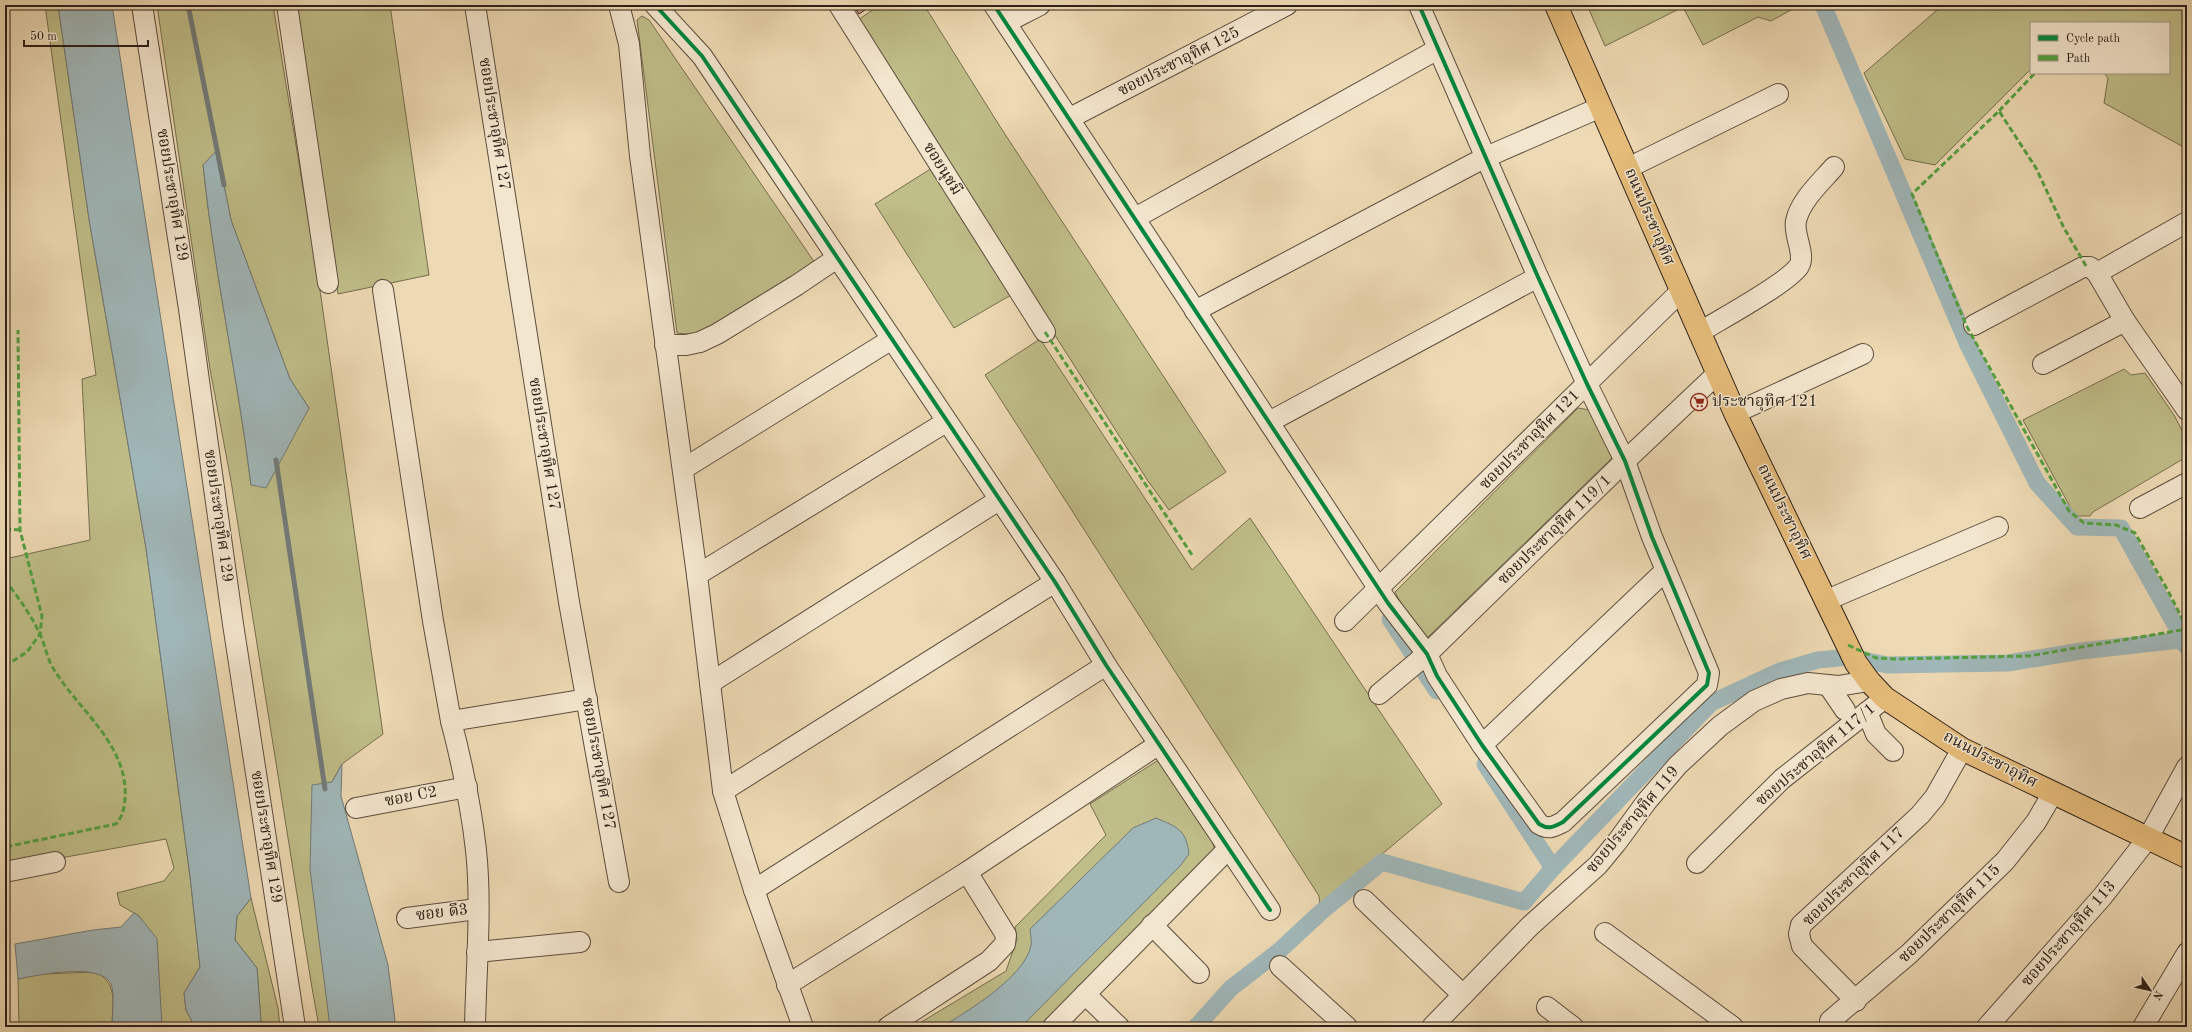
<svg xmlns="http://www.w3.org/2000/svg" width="2192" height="1032" font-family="'Old Standard TT','Noto Serif Thai',serif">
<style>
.green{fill:#bfbd88;stroke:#766e50;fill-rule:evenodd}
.water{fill:#a0b7b9;stroke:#727b79}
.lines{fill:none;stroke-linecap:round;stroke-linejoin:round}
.stream{stroke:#727b79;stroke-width:5}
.canal{stroke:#a0b7b9;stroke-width:17}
.building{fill:#de9c88;stroke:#2c2018}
.minor-casing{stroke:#5c4e3f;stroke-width:22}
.major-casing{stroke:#2c2018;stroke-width:24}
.minor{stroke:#f3e6ce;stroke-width:20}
.major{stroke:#e6bc7a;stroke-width:22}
.quiet{stroke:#51a240;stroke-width:3;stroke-dasharray:6 3;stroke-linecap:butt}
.cycleway-casing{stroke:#f3e6ce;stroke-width:6}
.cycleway{stroke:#00873e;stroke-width:4}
.labels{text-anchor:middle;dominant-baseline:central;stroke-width:3;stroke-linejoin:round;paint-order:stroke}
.street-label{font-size:16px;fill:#2c2018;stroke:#f3e6ce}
.poi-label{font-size:16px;fill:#2c2018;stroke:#f3e6ce;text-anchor:start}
</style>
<rect width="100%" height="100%" fill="#edd9b3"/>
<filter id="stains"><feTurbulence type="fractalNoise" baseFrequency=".005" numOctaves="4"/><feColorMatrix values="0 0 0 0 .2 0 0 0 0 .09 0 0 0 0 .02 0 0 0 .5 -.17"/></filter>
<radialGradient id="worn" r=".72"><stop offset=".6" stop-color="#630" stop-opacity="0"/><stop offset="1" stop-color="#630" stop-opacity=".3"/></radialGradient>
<g class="green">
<path d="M45 5H58L89 219 146 548 190 876 200 967 184 993 186 1010 195 1027H162L160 1008 139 916 120 905 117 893 164 881 174 868 166 839 5 868V559L90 540 82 379 96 375Z"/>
<path d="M157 5H273L321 297 383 734 342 764 332 782 330 1027H319L311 982 231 481 210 369ZM217 151 231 220 290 379 309 408 251 485C238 378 214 272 203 165Z"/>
<path d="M292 5H390L429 275 338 294Z"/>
<path d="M880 5H924L999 125 1226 472 1169 510 1148 481 855 22Z"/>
<path d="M1587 5H1800L1771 21 1758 17 1703 45 1683 7 1605 46Z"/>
<path d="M1943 5H2187V149L2104 103 2108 78 2104 73H2169V23H2031V69L1935 165 1905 159 1864 73Z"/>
<path d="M642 16 649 20 815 263 697 335 677 333 637 20Z"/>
<path d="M932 168 1011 295 954 328 875 204Z"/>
<path d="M1040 339 1192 570 1250 518 1442 804 1320 906 1319 896 985 375Z"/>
<path d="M2124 369 2131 375 2145 373 2174 415 2187 440 2183 459 2093 512 2090 516H2075L2023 420Z"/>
<path d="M1578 408 1590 410 1612 458 1426 639 1413 626 1395 592Z"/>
<path d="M1163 757 1210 835 1215 850 1044 1027H913L1006 971 1017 939 1015 927 1106 835 1090 804Z"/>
<path d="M251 898 278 1008 280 1027H259L261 1022 257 968 235 940 237 916Z"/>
<path d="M96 972C119 985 112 1003 112 1027H19L18 979 41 974Z"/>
</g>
<g class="water">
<path d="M58 5H112L251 898 237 916 235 940 257 968 261 1022 259 1027H195L186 1010 184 993 200 967 190 876 146 548 89 219Z"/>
<path d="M217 150 231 220 290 379 309 408 266 488 251 485C238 378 214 272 203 165Z"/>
<path d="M342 764 341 796 388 965 395 1020 393 1027H330L310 869 312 785 332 782Z"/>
<path d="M1156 818C1177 827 1186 829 1189 854L1180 866 1021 1027H941C967 1012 1026 976 1031 945 1032 940 1030 934 1030 929L1133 828Z"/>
<path d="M134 913 139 916 157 939 162 1027H112C112 1017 115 992 111 984 100 962 39 975 18 979L15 944 93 930 121 927Z"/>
</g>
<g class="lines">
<g class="stream">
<path d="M188 5 224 185"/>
<path d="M276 460 325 789"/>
</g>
<g class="canal">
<path d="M1823 5 1968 345 2037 483 2077 527 2121 528 2180 633V640L2187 647"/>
<path d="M1390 619 1437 691"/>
<path d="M1485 764 1553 868"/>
<path d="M1196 1027 1231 988 1279 951 1321 912 1382 862 1524 902 1553 868 1711 703 1780 671 1818 660 1849 657 1887 665 2008 663 2081 651 2180 640"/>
</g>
</g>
<path class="building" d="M853 5H872L859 14Z"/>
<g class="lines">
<g class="minor-casing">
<g id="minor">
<path d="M142 5 189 309 233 624 295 1027"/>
<path d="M287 5 328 283"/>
<path d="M475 5 569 602 619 882"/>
<path d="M619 5 629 44 640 156 697 575 723 791 754 890 803 1027"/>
<path d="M655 5 702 56 1055 582 1106 665 1270 910"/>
<path d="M839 5 1045 332"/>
<path d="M994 5 1388 603 1427 654 1437 676 1482 745 1539 824C1549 830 1553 827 1563 822L1707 685 1709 673 1652 537 1625 461 1587 384 1538 277 1419 5"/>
<path d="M1007 22 1040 5"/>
<path d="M1070 118 1287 5"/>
<path d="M1628 168 1778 94"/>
<path d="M1135 218 1438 49"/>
<path d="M2097 273 2187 222"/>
<path d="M383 290 433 621 451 721"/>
<path d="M1195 311 1484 158 1601 107"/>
<path d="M1974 325 2083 267H2090L2097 273 2125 321 2187 410"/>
<path d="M1700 332C1721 319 1788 283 1799 266 1806 254 1793 235 1796 221 1800 201 1821 182 1834 167"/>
<path d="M665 345H686L700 342 717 334 797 285 837 258"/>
<path d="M2043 364 2125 321"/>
<path d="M1735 413 1863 354"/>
<path d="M1269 422 1538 277"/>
<path d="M683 469 892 339"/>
<path d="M2140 508 2187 483"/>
<path d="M697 575 946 422"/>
<path d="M1827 600 1998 527"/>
<path d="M1345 621 1681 291"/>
<path d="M710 683 999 500"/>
<path d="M1828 685 1845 710"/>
<path d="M1379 694 1427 654 1625 461 1718 373"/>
<path d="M1867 712 1876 734 1893 751"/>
<path d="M1482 745 1665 571"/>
<path d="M723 791 1055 582"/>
<path d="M356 808 467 787"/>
<path d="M1697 863 1782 779 1885 698"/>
<path d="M5 872 55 862"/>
<path d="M754 890 1106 665"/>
<path d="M1364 900 1463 995"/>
<path d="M407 918 477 909"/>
<path d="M1152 925 1199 973"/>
<path d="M1605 933 1733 1027"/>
<path d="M477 952 580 942"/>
<path d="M1280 966 1347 1027"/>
<path d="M787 985 967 872 1159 744"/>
<path d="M1085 994 1119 1027"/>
<path d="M1856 1001 1802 946 1799 934 1801 925 1920 815 1935 797 1962 749"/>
<path d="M1547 1007 1573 1027"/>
<path d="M1830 1021 1909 954 2005 861 2036 822 2053 793"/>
<path d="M475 1027C476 969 482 907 476 850 471 806 462 763 451 721L587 699"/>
<path d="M888 1027 989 961 1005 944 1006 935 967 872"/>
<path d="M1053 1027 1228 849"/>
<path d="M1432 1027 1530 926 1598 865 1617 842 1647 801 1678 765 1720 726 1754 701 1781 689 1808 683 1838 686 1869 681"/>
<path d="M1987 1027 2102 897 2148 838 2187 767"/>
<path d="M2143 1027 2187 953"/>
</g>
</g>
<g class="major-casing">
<path id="major" d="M1556 5 1735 413 1856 663 1869 681 1885 698 1962 749 2187 857"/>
</g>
<use href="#minor" class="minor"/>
<use href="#major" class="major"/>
<g class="quiet">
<path d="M1999 111 2035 73"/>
<path d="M2086 266 2064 228 2036 168 1999 111 1912 194 1966 325 2069 511 2084 523 2116 525 2135 533 2167 589 2187 628"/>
<path d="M1045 332 1192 555"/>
<path d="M5 529 20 530"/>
<path d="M5 580C18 597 31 615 40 634 45 645 47 658 53 668 78 710 129 745 125 799 124 809 123 816 116 824L5 847"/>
<path d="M1848 645 1876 658 1897 659 2029 656 2187 629"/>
<path d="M5 666 27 652 40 634 42 616 20 530 18 330"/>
</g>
<g class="cycleway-casing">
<g id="cycleway">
<path d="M655 5 702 56 1055 582 1106 665 1270 910"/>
<path d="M994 5 1388 603 1427 654 1437 676 1482 745 1539 824C1549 830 1553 827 1563 822L1707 685 1709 673 1652 537 1625 461 1587 384 1538 277 1419 5"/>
</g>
</g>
<use href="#cycleway" class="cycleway"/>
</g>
<defs>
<g id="supermarket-ring" transform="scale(0.9)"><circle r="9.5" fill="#f3e6ce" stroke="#8f2418" stroke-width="1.5"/><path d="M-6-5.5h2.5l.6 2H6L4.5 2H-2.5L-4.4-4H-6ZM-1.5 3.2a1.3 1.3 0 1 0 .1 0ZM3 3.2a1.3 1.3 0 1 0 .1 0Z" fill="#8f2418"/></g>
</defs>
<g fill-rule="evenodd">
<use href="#supermarket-ring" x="1699" y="402"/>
</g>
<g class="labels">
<g class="street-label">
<text transform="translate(1179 62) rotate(-27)">ซอยประชาอุทิศ 125</text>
<text transform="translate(494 124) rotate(81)">ซอยประชาอุทิศ 127</text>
<text transform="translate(942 169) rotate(58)">ซอยนุชมี</text>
<text transform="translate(172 195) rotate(81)">ซอยประชาอุทิศ 129</text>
<text transform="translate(1649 217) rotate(67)">ถนนประชาอุทิศ</text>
<text transform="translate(1530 440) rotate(-45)">ซอยประชาอุทิศ 121</text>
<text transform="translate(544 444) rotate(81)">ซอยประชาอุทิศ 127</text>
<text transform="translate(1784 512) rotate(64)">ถนนประชาอุทิศ</text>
<text transform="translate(218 516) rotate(82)">ซอยประชาอุทิศ 129</text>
<text transform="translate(1555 530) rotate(-44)">ซอยประชาอุทิศ 119/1</text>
<text transform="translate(1816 755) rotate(-40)">ซอยประชาอุทิศ 117/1</text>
<text transform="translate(1990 760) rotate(28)">ถนนประชาอุทิศ</text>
<text transform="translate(598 764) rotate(80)">ซอยประชาอุทิศ 127</text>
<text transform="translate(411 797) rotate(-11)">ซอย C2</text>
<text transform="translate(1633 820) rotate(-50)">ซอยประชาอุทิศ 119</text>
<text transform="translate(266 837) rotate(81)">ซอยประชาอุทิศ 129</text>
<text transform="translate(1854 877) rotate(-44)">ซอยประชาอุทิศ 117</text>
<text transform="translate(442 913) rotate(-7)">ซอย ดี3</text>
<text transform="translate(1950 914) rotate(-44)">ซอยประชาอุทิศ 115</text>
<text transform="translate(2069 934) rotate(-49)">ซอยประชาอุทิศ 113</text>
</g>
<g class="poi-label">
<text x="1712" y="402">ประชาอุทิศ 121</text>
</g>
</g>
<rect width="2192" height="1032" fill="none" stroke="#edd9b3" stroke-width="20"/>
<rect x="6" y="6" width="2180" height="1020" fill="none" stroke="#2c2018" stroke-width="2"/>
<rect x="10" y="10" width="2172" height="1012" fill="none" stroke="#2c2018"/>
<rect x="2030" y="22" width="140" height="52" fill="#f3e6ce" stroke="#a39785"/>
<rect x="2038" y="35" width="20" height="6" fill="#00873e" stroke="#a39785"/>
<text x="2066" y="42" font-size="12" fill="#2c2018">Cycle path</text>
<rect x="2038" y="55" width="20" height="6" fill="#51a240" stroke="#a39785"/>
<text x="2066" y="62" font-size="12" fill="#2c2018">Path</text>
<g transform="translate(2150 990) rotate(124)" stroke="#f3e6ce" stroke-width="3" paint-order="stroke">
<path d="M0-3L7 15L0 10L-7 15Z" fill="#2c2018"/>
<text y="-6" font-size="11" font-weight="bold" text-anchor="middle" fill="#2c2018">N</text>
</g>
<path d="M24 40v6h124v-6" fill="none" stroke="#2c2018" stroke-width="2"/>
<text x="30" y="40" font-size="12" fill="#2c2018" stroke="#f3e6ce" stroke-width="3" paint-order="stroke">50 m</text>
<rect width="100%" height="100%" filter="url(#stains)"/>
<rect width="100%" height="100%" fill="url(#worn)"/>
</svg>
